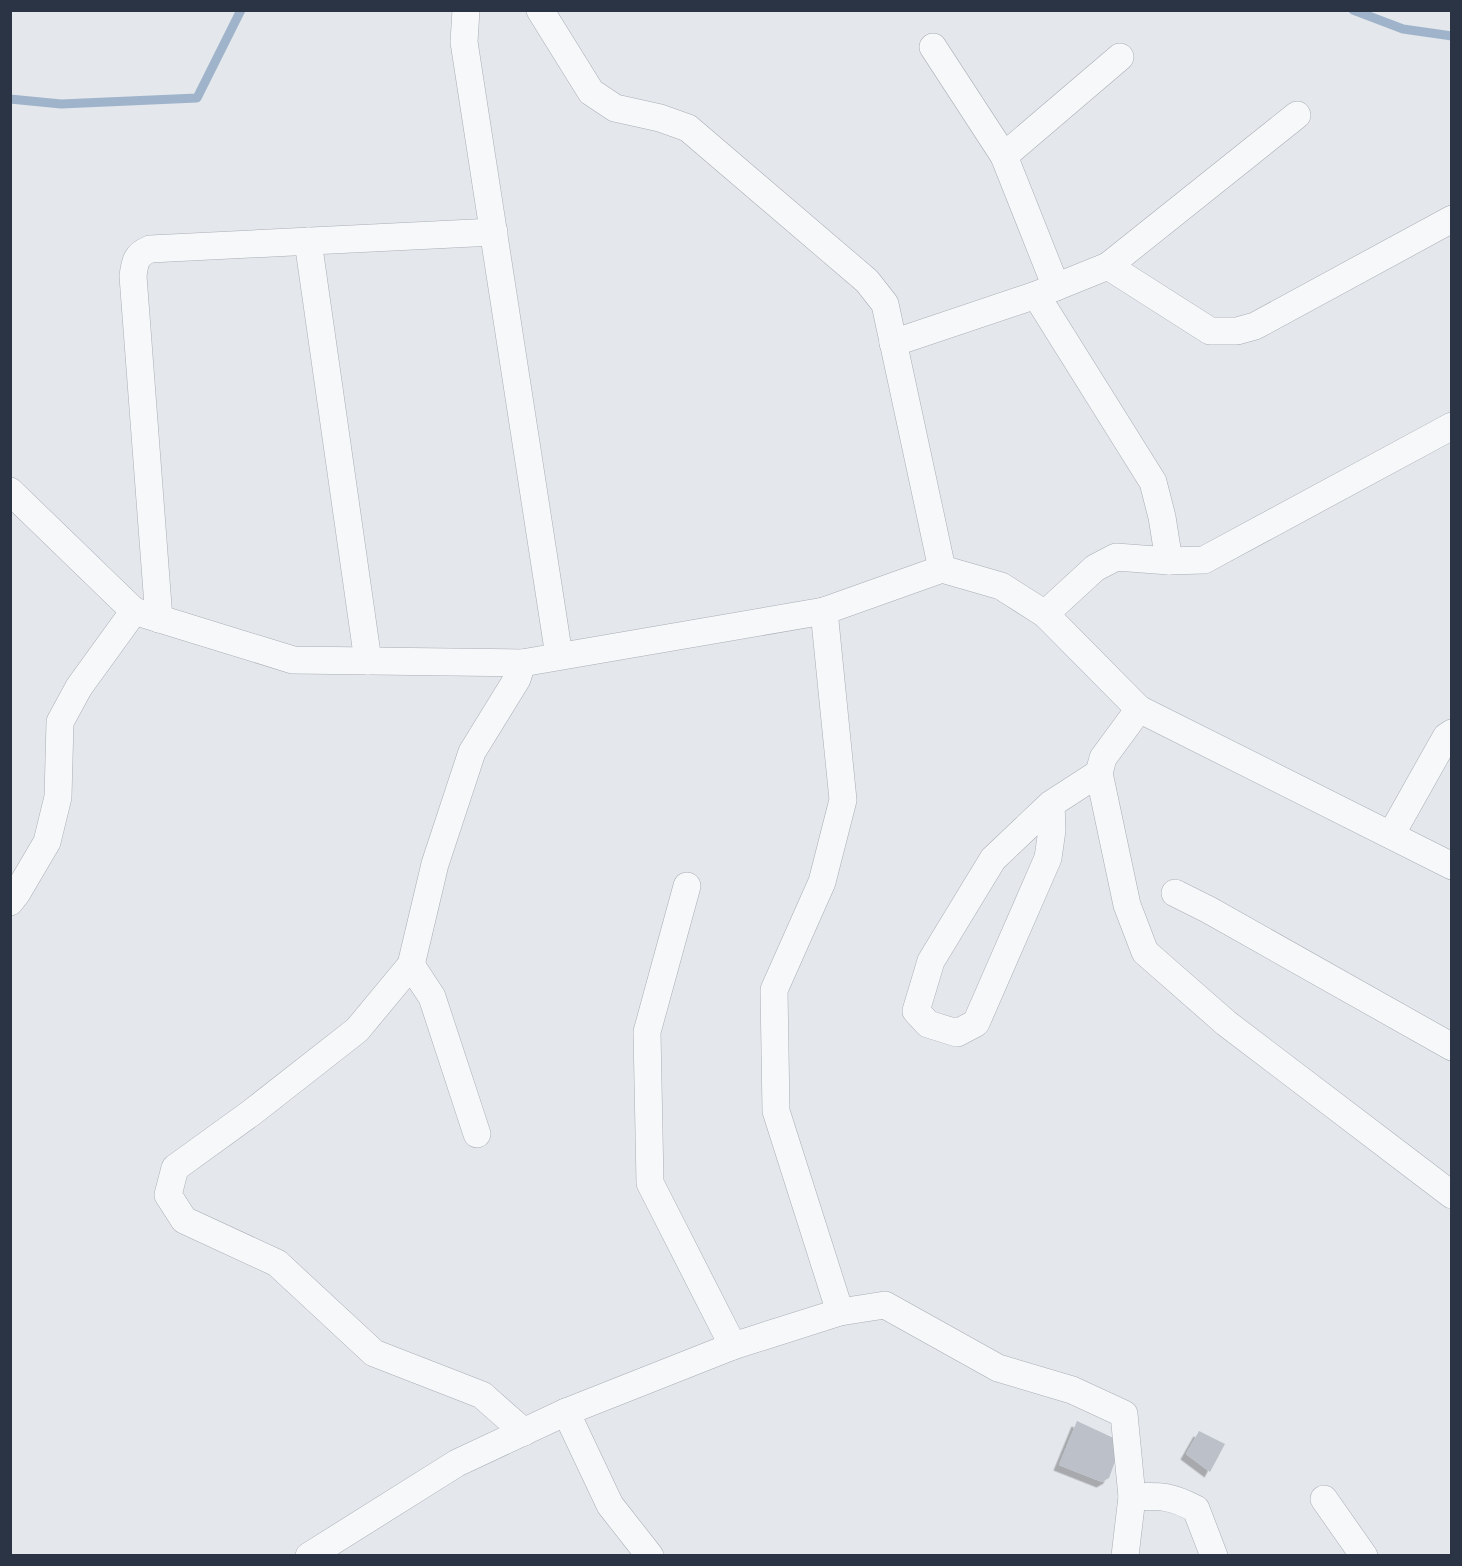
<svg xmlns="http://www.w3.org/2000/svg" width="1462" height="1566" font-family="Quicksand,sans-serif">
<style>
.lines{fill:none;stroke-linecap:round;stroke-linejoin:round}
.stream{stroke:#9fb4cb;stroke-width:9}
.building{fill:#bbc0c9;filter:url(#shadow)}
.minor-casing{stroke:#a9aeb6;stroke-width:28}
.minor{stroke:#f7f8fa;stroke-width:27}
</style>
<defs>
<filter id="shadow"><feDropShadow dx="-5.5" dy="5.5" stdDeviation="0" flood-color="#0004"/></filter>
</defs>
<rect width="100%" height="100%" fill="#e4e7ec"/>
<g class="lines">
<g class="stream">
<path d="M1353 10 1403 29 1452 36"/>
<path d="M10 99 61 104 197 98 241 10"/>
</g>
</g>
<g class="building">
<path d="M1077 1421 1122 1442 1109 1478 1102 1482 1059 1465Z"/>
<path d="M1199 1431 1225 1444 1210 1472 1186 1454Z"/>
</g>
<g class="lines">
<g class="minor-casing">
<g id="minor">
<path d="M466 10 464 42 559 656"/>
<path d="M540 10 591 92 615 108 660 118 688 128 867 281 885 304 942 569"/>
<path d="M933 47 1004 156 1056 287"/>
<path d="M1004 156 1120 57"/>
<path d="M308 241 368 661"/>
<path d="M1108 266 1210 331H1237L1255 326 1452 219"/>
<path d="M1036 295 1153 482 1162 517 1169 561"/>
<path d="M893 343 1036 295 1108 266 1297 115"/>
<path d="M10 491 134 611 293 660 522 663 824 611 942 569 1001 586 1045 614 1139 709 1452 866"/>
<path d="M824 611 843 800 822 882 774 990 776 1111 840 1312"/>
<path d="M1045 614 1095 568 1116 557 1169 561 1204 560 1452 426"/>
<path d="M159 619 133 276C135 261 136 255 150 249L494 232"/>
<path d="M522 663 517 679 472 752 435 864 411 965 357 1030 251 1113 175 1168 168 1195 184 1220 277 1263 374 1353 482 1395 524 1432"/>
<path d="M1139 709 1103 758 1099 773 1127 905 1145 952 1226 1023 1452 1195"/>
<path d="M1051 804 1052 830 1048 858 976 1023 957 1033 928 1024 916 1011 931 961 993 859 1051 804 1099 773"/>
<path d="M1391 835 1446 737 1452 733"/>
<path d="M687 886 647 1032 650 1183 733 1346"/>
<path d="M1175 893 1209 910 1452 1047"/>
<path d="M10 902 17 893 47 842 58 797 60 722 79 687 134 611"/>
<path d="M411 965 432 997 477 1134"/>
<path d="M566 1412 610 1505 650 1556"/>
<path d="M1132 1497C1161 1496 1169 1495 1196 1509L1214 1556"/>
<path d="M1324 1499 1364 1556"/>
<path d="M309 1556 457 1463 566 1412 733 1346 840 1312 885 1305 998 1368 1072 1390 1124 1414 1132 1497 1125 1556"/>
</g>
</g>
<use href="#minor" class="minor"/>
</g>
<rect width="1462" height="1566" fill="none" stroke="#2b3444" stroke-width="24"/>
</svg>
